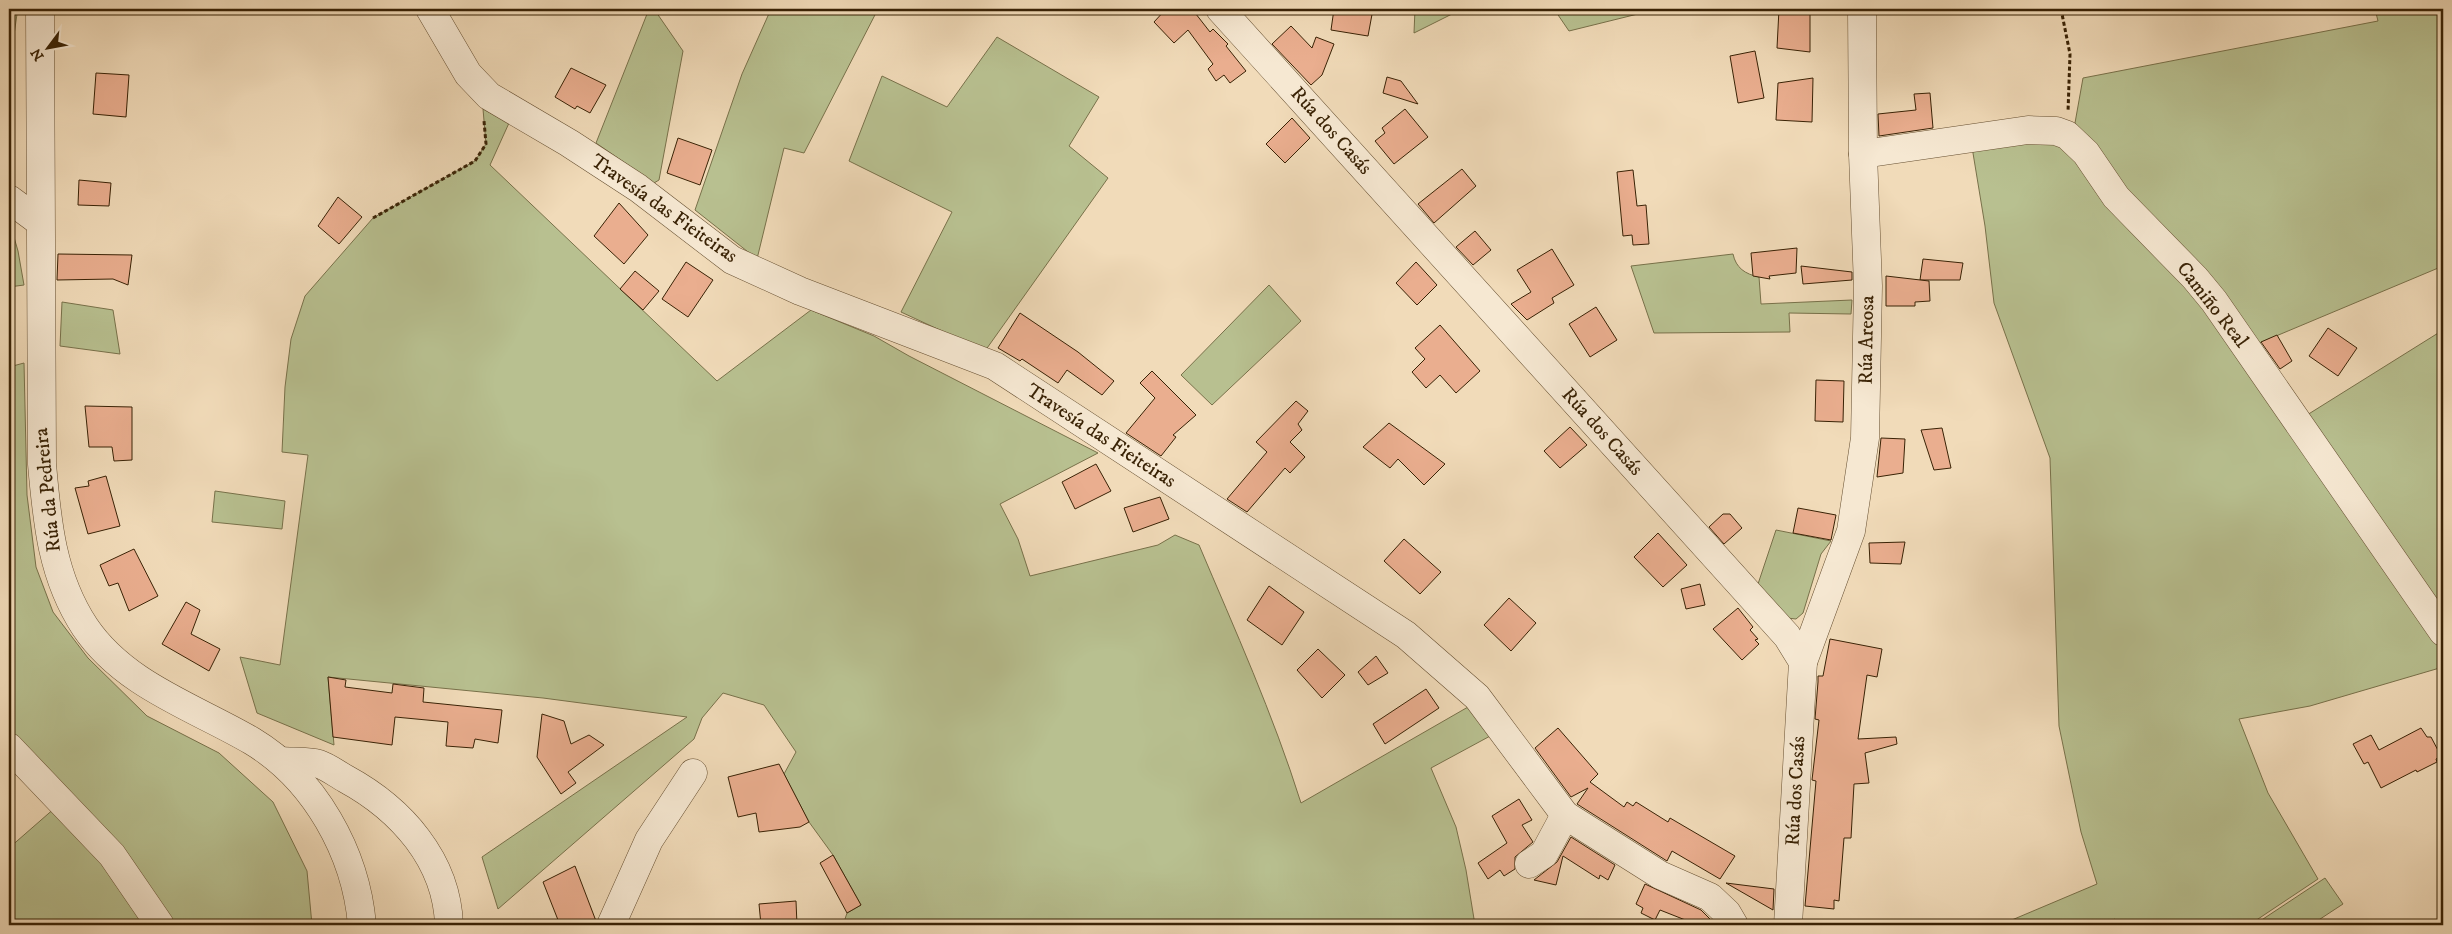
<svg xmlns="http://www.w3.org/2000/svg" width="2452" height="934" font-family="'IM FELL DW Pica',serif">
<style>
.green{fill:#b8c090;stroke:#78714a}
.building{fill:#eaae8f;stroke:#392205}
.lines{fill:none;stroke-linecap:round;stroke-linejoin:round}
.minor-casing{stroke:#675032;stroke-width:29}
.path{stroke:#392205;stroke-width:3;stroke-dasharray:4 2.5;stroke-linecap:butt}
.minor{stroke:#f6e8d2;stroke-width:28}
.labels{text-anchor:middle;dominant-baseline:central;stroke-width:4.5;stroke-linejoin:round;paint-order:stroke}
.street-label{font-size:20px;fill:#392205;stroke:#f6e8d2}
</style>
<rect width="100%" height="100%" fill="#f1dbb9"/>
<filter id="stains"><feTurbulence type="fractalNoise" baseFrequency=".004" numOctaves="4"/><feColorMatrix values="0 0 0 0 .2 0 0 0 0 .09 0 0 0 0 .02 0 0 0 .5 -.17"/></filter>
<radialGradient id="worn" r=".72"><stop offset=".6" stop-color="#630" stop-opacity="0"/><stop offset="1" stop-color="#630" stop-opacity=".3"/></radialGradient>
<g class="green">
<path d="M9 9H28L17 14 9 70Z"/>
<path d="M649 9H654L683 51 659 180 654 183 596 143Z"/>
<path d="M771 9H878L804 153 784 148 757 259 695 210 742 74Z"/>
<path d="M1415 9H1462L1414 33Z"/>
<path d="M1554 9H1658L1569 31Z"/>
<path d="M2375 9H2443V266L2257 344 2137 209 2075 123 2083 78 2378 21Z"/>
<path d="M997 37 1099 97 1069 146 1108 178 985 351 901 312 952 212 849 161 882 76 947 107Z"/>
<path d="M483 109 509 123 490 165 717 381 811 310 874 336 909 356 1098 453 1000 504 1018 539 1030 576 1158 545 1175 535 1199 545C1235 630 1273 714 1301 803L1468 707 1492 735 1431 768 1456 827 1466 870 1475 925H843L847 913 861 905 833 855 809 822 784 774 796 752 764 705 723 693 702 718 694 739 498 909 482 857 687 717 543 698 328 677 334 745 257 713 240 657 280 665 308 455 282 452 285 387 291 339 305 296 373 218 475 161 486 144Z"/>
<path d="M2058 142 2185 277 2325 484 2443 650V667L2310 706 2239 719 2268 793 2318 879 2249 925H2120L2115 919 2101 925H2000L2097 884 2081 832 2059 726 2050 458 1994 303 1985 226 1972 147Z"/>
<path d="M9 220 18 251 24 285 9 287Z"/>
<path d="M1733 254C1736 268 1745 274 1759 277L1761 304 1852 300 1851 314 1789 313 1790 332 1654 333 1631 266Z"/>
<path d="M1269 285 1301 321 1212 405 1181 375Z"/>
<path d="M62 302 113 310 120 354 60 346Z"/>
<path d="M2443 330V615L2307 415Z"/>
<path d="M24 363 27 495 36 567 53 612 88 658 147 716 219 753 273 802 307 871 312 925H166L9 738V367Z"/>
<path d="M215 491 285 501 282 529 212 522Z"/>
<path d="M1776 530 1831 541 1821 554 1803 613 1796 619 1787 618 1758 584Z"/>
<path d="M56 807 151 925H9V848Z"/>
<path d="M2325 878 2343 904 2311 925H2254Z"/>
</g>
<g class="building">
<path d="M1166 9H1192L1210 32 1213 29 1228 44 1226 46 1246 71 1230 83 1224 75 1216 81 1208 69 1213 64 1188 30 1174 43 1154 22Z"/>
<path d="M1334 9H1373L1368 36 1331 30Z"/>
<path d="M1779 9H1810V52L1777 48Z"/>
<path d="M1291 26 1312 48 1316 37 1334 44 1322 75 1311 85 1272 44Z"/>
<path d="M1755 51 1764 98 1738 103 1730 56Z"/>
<path d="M571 68 606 85 590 113 577 106 575 109 555 97Z"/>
<path d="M96 73 129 75 126 117 93 114Z"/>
<path d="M1387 77 1401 81 1418 104 1383 93Z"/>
<path d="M1813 78 1812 122 1776 120 1778 83Z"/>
<path d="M1930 93 1933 128 1879 136 1878 114 1916 110 1914 94Z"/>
<path d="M1405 109 1428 137 1394 164 1375 141 1385 133 1382 128Z"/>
<path d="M1292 118 1310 138 1285 163 1266 144Z"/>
<path d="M678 138 712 150 700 185 667 173Z"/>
<path d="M1462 169 1476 186 1434 223 1418 204Z"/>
<path d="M1633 170 1637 206 1646 205 1649 244 1633 245 1632 235 1623 236 1617 172Z"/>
<path d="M79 180 111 183 109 206 78 205Z"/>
<path d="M338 197 362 217 339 244 318 226Z"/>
<path d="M619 203 648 235 624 264 594 236Z"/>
<path d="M1475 231 1491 250 1473 265 1456 247Z"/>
<path d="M1797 248 1796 273 1769 276 1770 279 1753 276 1751 253Z"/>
<path d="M1552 249 1574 285 1552 298 1554 303 1527 320 1511 304 1531 292 1517 270Z"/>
<path d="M58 254 132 255 128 285 113 279 57 280Z"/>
<path d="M1923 259 1963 263 1960 280H1920Z"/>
<path d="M686 262 713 280 688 317 662 299Z"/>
<path d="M1416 262 1437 285 1417 305 1396 283Z"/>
<path d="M1801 266 1852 272V280L1803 284Z"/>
<path d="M635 271 659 291 643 310 620 289Z"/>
<path d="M1886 276 1929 281 1930 301 1915 302V306H1886Z"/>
<path d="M1596 307 1617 340 1590 357 1569 324Z"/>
<path d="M1020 313 1078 352 1114 381 1102 395 1067 370 1058 383 1022 359 1020 361 998 348Z"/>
<path d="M1440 325 1480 371 1456 393 1440 375 1426 388 1412 372 1425 359 1415 348Z"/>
<path d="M2328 328 2357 348 2338 376 2309 356Z"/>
<path d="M2277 335 2292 361 2280 369 2261 342Z"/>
<path d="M1152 371 1196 415 1173 435 1176 437 1161 456 1126 433 1155 398 1140 383Z"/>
<path d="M1816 380 1844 381 1843 422 1815 421Z"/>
<path d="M1296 401 1308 411 1298 424 1302 430 1290 442 1305 457 1290 473 1285 468 1247 512 1227 499 1267 452 1256 442Z"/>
<path d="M85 406 132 407V460L114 461 112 447H89Z"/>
<path d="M1389 423 1445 464 1424 485 1398 459 1390 468 1363 447Z"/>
<path d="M1570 427 1587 445 1560 468 1544 451Z"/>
<path d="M1942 428 1951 468 1934 470 1921 430Z"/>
<path d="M1881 438 1905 439 1903 473 1877 477Z"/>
<path d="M1096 464 1111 491 1075 509 1062 482Z"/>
<path d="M106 476 120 526 88 534 75 488 89 486 88 481Z"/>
<path d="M1160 497 1169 519 1133 532 1124 508Z"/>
<path d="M1798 508 1836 515 1831 540 1793 533Z"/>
<path d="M1723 514H1730L1742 528 1724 544 1709 527Z"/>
<path d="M1658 533 1687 565 1663 587 1634 557Z"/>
<path d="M1404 539 1441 572 1420 594 1384 561Z"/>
<path d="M1905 542 1901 564 1870 563 1869 543Z"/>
<path d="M134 549 158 596 129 611 118 583 109 586 100 565Z"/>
<path d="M1700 584 1705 605 1686 609 1681 589Z"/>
<path d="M1269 586 1304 612 1282 645 1247 620Z"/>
<path d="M1509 598 1536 623 1511 651 1484 625Z"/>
<path d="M186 602 200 610 191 634 220 649 209 671 162 644Z"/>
<path d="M1738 608 1753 627 1750 630 1758 639 1755 640 1759 644 1742 660 1713 629Z"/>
<path d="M1830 639 1882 649 1877 677 1867 675 1858 739 1896 737 1897 744 1865 753 1869 783 1854 784 1851 838H1844L1839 901 1834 900V909L1805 906 1816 781 1812 780 1819 720 1815 719 1818 682V676H1823Z"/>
<path d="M1318 649 1345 675 1322 698 1297 670Z"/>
<path d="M1376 656 1388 673 1368 685 1358 672Z"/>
<path d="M328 677 346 680 345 687 392 693 393 684 424 688 423 702 502 710 498 743 475 739 473 748 446 746 448 722 395 717 392 745 333 737Z"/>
<path d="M1426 689 1439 708 1385 744 1373 724Z"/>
<path d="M542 714 564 721 571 744 589 735 604 745 568 772 576 783 561 794 537 757Z"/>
<path d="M1558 728 1598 774 1590 782 1624 807 1627 802 1633 806 1636 802 1668 822 1670 818 1735 856 1720 879 1672 851 1667 861 1577 804 1588 788 1571 797 1535 748Z"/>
<path d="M2421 728 2427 737H2431L2441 756 2436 759 2437 762 2417 772 2416 770 2381 788 2368 762 2364 764 2353 744 2371 735 2379 750Z"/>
<path d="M779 764 809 822 800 827 759 832 756 813 738 817 728 777Z"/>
<path d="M1519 799 1532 820 1522 825 1533 842 1515 857V869L1504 876 1500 870 1488 879 1478 863 1507 843 1492 816Z"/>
<path d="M1571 837 1615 865 1608 880 1600 875 1599 879 1563 856 1556 885 1534 880 1557 862Z"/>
<path d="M833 855 861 905 847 913 820 863Z"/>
<path d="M575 866 596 921 586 925H560L543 882Z"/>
<path d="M1726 883 1774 889 1773 910Z"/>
<path d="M1645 884 1701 910 1716 925H1698L1660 910 1655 920 1641 913 1643 908 1636 904Z"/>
<path d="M796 901 797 925H761L759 904Z"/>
</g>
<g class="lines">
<g class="minor-casing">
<g id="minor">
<path d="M40 9 42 464C47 522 52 577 85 627 124 685 194 707 252 741 315 779 356 853 362 925"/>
<path d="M430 9 468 74 489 96 569 143 638 188 732 260 800 291 995 366 1406 635 1477 697 1565 815 1660 875 1710 897 1727 913 1734 925"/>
<path d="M1220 9 1787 636 1803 662 1788 925"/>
<path d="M1863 154 2028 130 2056 131 2067 135 2086 153 2116 197 2195 278 2214 301 2443 632"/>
<path d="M9 199 40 222"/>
<path d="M1803 662 1851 531 1865 438 1868 286 1863 154 1862 9"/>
<path d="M9 747 112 855 160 925"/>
<path d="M281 761C292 762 308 761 319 764 328 767 337 774 346 779 401 809 447 860 449 925"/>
<path d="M1529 864 1544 854 1565 815"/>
<path d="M611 925 649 840 693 773"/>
</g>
</g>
<g class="path">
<path d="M2061 9 2070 54 2068 112"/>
<path d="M373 218 475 161 486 144 484 121"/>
</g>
<use href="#minor" class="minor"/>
</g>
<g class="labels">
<g class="street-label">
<text transform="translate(1331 131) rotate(48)">Rúa dos Casás</text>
<text transform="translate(664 209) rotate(35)">Travesía das Fieiteiras</text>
<text transform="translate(2212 305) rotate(52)">Camiño Real</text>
<text transform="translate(1867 340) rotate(-89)">Rúa Areosa</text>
<text transform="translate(1602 432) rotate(48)">Rúa dos Casás</text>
<text transform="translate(1101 436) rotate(33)">Travesía das Fieiteiras</text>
<text transform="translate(48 490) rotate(-96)">Rúa da Pedreira</text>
<text transform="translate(1796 791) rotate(-87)">Rúa dos Casás</text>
</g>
</g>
<rect width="2452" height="934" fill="none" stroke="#f1dbb9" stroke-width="30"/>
<rect x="10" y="10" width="2432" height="914" fill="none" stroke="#392205" stroke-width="2.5"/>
<rect x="15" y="15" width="2422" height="904" fill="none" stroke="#392205"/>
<g transform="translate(48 48) rotate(238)" stroke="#f6e8d2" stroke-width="4" paint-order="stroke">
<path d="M0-4L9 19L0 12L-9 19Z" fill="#392205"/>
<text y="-8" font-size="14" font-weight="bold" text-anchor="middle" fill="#392205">N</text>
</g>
<rect width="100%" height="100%" filter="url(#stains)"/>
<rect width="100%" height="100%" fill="url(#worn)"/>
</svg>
